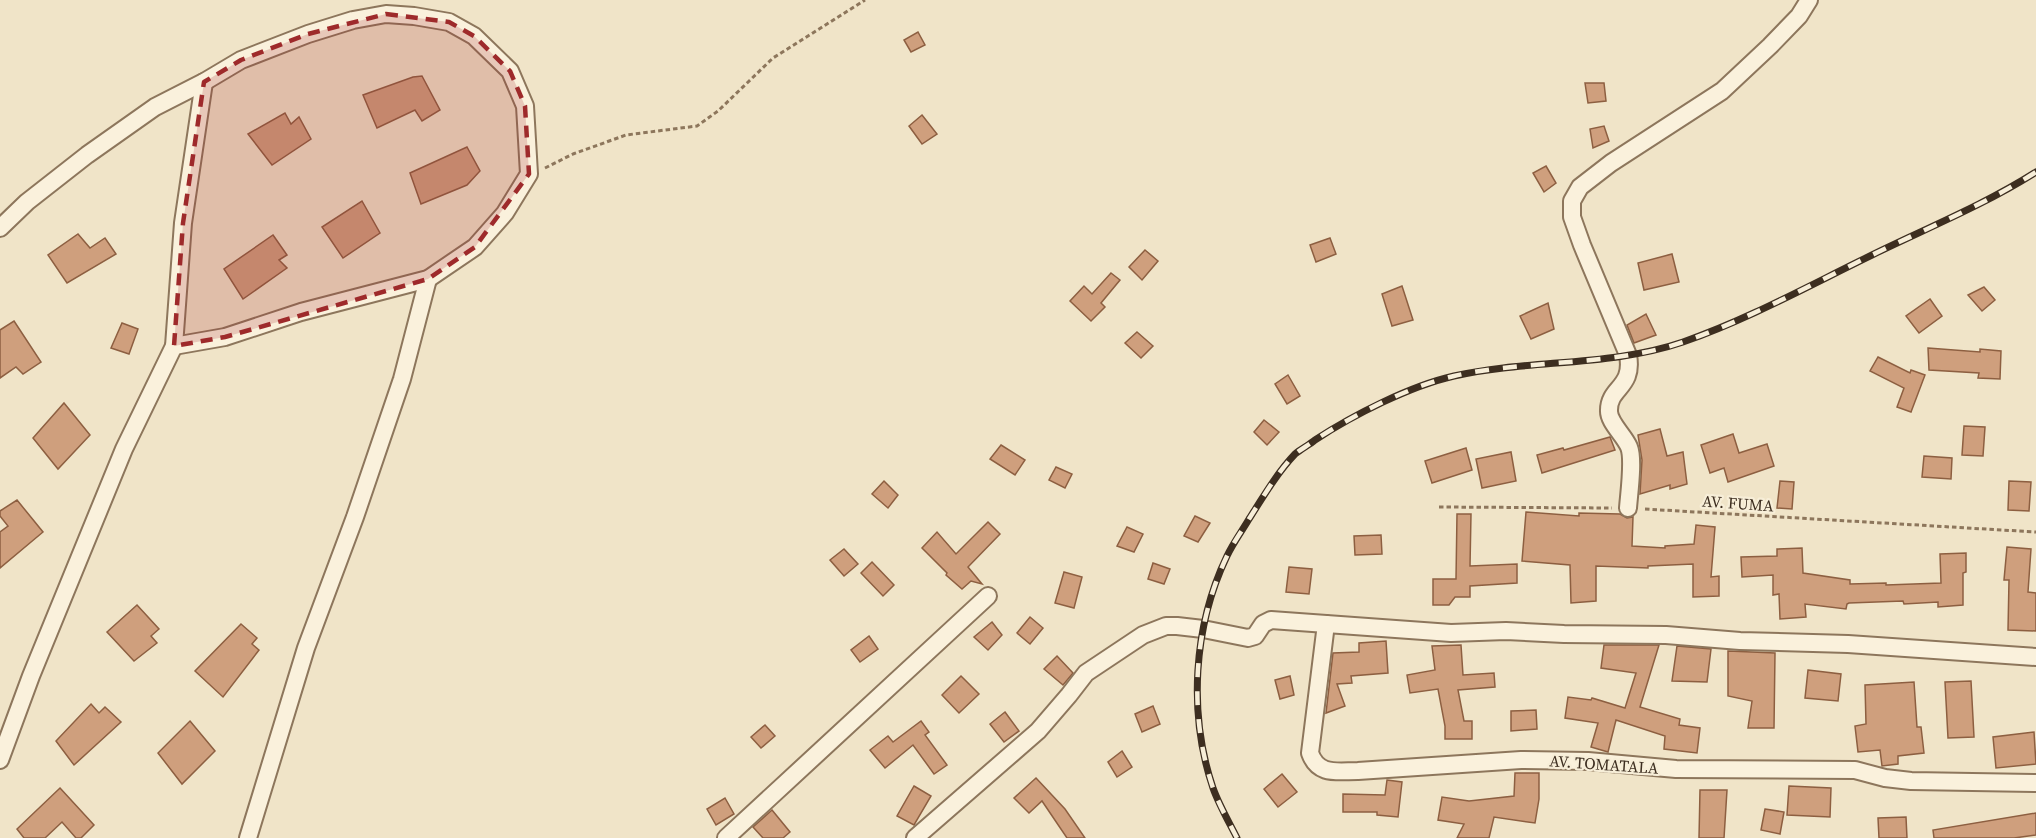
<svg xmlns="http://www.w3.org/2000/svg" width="2036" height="838" font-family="'Source Serif 4',serif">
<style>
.building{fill:#cf9f7d;stroke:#8d5f41;stroke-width:1.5}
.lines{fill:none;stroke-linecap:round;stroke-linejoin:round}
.street-casing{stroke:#8d765c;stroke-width:20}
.path{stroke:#8d765c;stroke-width:3;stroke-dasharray:4.5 3;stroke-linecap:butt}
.street{stroke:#faf1dc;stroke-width:16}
.rail-casing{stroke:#3d2e20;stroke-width:7}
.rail{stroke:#f7eed8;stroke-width:4.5;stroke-dasharray:14;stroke-linecap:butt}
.marked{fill:#9e2a2b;fill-opacity:0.2;stroke:#9e2a2b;stroke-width:4.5;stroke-dasharray:12 8;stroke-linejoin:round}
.labels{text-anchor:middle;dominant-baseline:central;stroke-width:4.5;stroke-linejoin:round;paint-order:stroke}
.street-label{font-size:16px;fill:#3d2e20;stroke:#f7eed8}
</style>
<rect width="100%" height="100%" fill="#f0e4c8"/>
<g class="building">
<path d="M918 32 925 45 911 52 904 40Z"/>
<path d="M422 76 440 110 422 121 415 110 377 128 363 95 413 77Z"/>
<path d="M1585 83H1604L1606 101 1588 103Z"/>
<path d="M285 113 291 124 299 117 311 139 272 165 248 134Z"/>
<path d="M922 115 937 134 922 144 909 126Z"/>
<path d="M1604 126 1609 141 1593 148 1590 129Z"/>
<path d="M467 147 480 171 467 185 421 204 410 173Z"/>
<path d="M1546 166 1556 183 1544 192 1533 173Z"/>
<path d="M362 201 380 233 343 258 322 227Z"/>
<path d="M78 234 90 248 105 238 116 254 67 283 48 255Z"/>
<path d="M273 235 287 255 279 260 287 268 243 299 224 269Z"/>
<path d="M1330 238 1336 254 1316 262 1310 245Z"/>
<path d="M1145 250 1158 261 1142 280 1129 267Z"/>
<path d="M1672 254 1679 282 1644 290 1638 263Z"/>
<path d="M1111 273 1120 280 1101 303 1105 307 1091 321 1070 301 1084 286 1092 294Z"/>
<path d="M1402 286 1413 320 1392 326 1382 294Z"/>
<path d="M1984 287 1995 300 1982 311 1968 295Z"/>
<path d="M1930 299 1942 316 1919 333 1906 316Z"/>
<path d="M1548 303 1554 329 1531 339 1520 316Z"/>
<path d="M1646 314 1656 335 1634 343 1627 325Z"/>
<path d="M14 321 41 362 23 374 16 367 0 378V330Z"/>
<path d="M122 323 138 329 129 354 111 348Z"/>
<path d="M1137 332 1153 346 1141 358 1125 343Z"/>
<path d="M1928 348 1980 352V349L2001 351 2000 379 1978 378 1979 373 1929 370Z"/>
<path d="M1878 357 1910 373 1911 370 1925 375 1911 412 1897 407 1904 388 1870 371Z"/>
<path d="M1288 375 1300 396 1287 404 1275 384Z"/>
<path d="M64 403 90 435 58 469 33 438Z"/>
<path d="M1264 420 1279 432 1267 445 1254 432Z"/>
<path d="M1964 426 1985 427 1983 456 1962 455Z"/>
<path d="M1660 429 1667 456 1683 452 1687 484 1670 489V485L1640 494 1642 460 1638 435Z"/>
<path d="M1733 434 1739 453 1767 444 1774 466 1728 482 1724 468 1710 473 1701 445Z"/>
<path d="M1610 437 1615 450 1542 473 1537 455 1563 448 1564 450Z"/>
<path d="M1001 445 1025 460 1015 475 990 459Z"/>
<path d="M1466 448 1472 470 1432 483 1425 461Z"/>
<path d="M1511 452 1516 481 1482 488 1476 459Z"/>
<path d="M1924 456 1952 458 1951 479 1922 477Z"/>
<path d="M1056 467 1072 474 1065 488 1049 480Z"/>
<path d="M884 481 898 495 888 508 872 494Z"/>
<path d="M1780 481 1794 482 1792 509 1777 508Z"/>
<path d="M2009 481 2031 482 2029 511 2008 510Z"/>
<path d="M17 500 43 532 0 568V532L8 526 0 516V511Z"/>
<path d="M1526 512 1579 516V513L1620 514 1627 518 1633 517 1632 546 1665 548V546L1694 544 1696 525 1715 527 1711 577 1719 576V596L1693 597V564L1648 566V568L1596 566V601L1571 603 1570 565 1522 561Z"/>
<path d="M1457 514H1471L1470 566 1517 564V583L1470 586V597H1455L1449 605H1433V579H1456Z"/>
<path d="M1195 516 1210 523 1198 542 1184 536Z"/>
<path d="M988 522 1000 534 968 567 982 584 971 581 962 589 946 575 947 573 922 548 937 532 956 554Z"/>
<path d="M1127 527 1143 534 1134 552 1117 546Z"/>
<path d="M1381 535 1382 554 1355 555 1354 536Z"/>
<path d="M2007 547 2031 549 2028 592 2036 593V631L2008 630 2009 580H2004Z"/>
<path d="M1802 548 1803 573 1850 580V584L1886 583V585L1941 583 1940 554 1966 553V572L1963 573V605L1938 607V602L1904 604 1903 601 1849 603 1847 604 1846 609 1805 604 1806 617 1780 619 1779 594 1773 595V575L1742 577 1741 557 1777 556V549Z"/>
<path d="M844 549 858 564 844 576 830 560Z"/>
<path d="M872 562 894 585 883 596 861 573Z"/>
<path d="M1153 563 1170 569 1164 584 1148 579Z"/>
<path d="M1289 567 1312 569 1309 594 1286 592Z"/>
<path d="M1064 572 1082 577 1074 608 1055 603Z"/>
<path d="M137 605 159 629 151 636 157 643 134 661 107 632Z"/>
<path d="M1030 617 1043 628 1030 644 1017 633Z"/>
<path d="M992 622 1002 635 988 650 974 637Z"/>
<path d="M241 624 257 638 252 644 259 650 223 697 195 671Z"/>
<path d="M869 636 878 649 860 662 851 650Z"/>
<path d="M1386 641 1388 673 1351 676 1352 683 1337 684 1345 706 1326 713 1333 653 1359 652V643Z"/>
<path d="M1461 645 1463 675 1494 673 1495 687 1458 690 1464 721H1472V739H1445V726L1438 689 1410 693 1407 675 1435 670 1432 646Z"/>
<path d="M1604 645H1659L1640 707 1680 719 1679 725 1700 728 1697 753 1664 749 1665 736 1616 720 1608 752 1591 747 1598 723 1565 718 1568 697 1591 700 1592 698 1625 708 1636 673 1601 668Z"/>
<path d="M1677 646 1711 649 1707 682 1672 681Z"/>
<path d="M1728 651 1775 653 1774 728H1748L1752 701 1728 696Z"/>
<path d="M1057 656 1073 673 1063 685 1044 669Z"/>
<path d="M1808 670 1841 674 1838 701 1805 698Z"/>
<path d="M961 676 979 694 959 713 942 695Z"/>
<path d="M1290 676 1294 695 1280 699 1275 680Z"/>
<path d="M1971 681 1974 737 1948 738 1945 682Z"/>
<path d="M1914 682 1917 727H1921L1924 753 1898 756V764L1882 766 1880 750 1858 752 1855 726 1866 724 1865 685Z"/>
<path d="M91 704 99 713 105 707 121 722 74 765 56 741Z"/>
<path d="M1153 706 1160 724 1142 732 1135 714Z"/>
<path d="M1536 710 1537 729 1511 731V711Z"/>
<path d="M1005 712 1019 731 1004 742 990 724Z"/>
<path d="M190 721 215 751 182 784 158 753Z"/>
<path d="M921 721 929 732 925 735 947 765 934 774 913 745 885 768 870 750 888 736 893 742Z"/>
<path d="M765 725 775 736 761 748 751 737Z"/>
<path d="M2034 732 2036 764 1996 768 1993 737Z"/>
<path d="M1122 751 1132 767 1117 777 1108 762Z"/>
<path d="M1515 773H1539V799L1535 823 1494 817 1489 838H1457L1464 824 1438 820 1442 797 1469 801 1514 796Z"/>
<path d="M1282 774 1297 792 1278 807 1264 789Z"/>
<path d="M1036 778 1065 809 1085 838H1067L1042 801 1029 813 1014 798Z"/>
<path d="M1387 780 1402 782 1398 817 1377 815V812H1343V794L1385 795Z"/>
<path d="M914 786 931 796 914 825 897 816Z"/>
<path d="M1789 786 1831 788 1830 817 1787 815Z"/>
<path d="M60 788 94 825 81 838H76L62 822 45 838H24L17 829Z"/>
<path d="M1700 790H1727L1724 838H1699Z"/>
<path d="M725 798 734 814 716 825 707 809Z"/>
<path d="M1765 809 1784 812 1780 834 1761 830Z"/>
<path d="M772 810 790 832 783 838H763L753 827Z"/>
<path d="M2036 813V835L2014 838H1934L1933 830Z"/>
<path d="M1906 817 1907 838H1879L1878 818Z"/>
</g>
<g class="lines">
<g class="street-casing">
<g id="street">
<path d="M0 228 27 202 87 155 155 107 204 82 241 60 308 34 353 20 386 14 414 16 449 22 474 36 510 71 525 106 529 174 505 213 475 247 428 279 301 312 225 337 174 346"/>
<path d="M1628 508C1629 494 1634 459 1629 447 1624 435 1608 422 1609 410 1609 387 1634 388 1628 355L1582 245 1572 217V201L1580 187 1611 163 1722 91 1770 46 1799 16 1809 0"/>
<path d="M1326 624 1310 753C1318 776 1337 771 1358 771L1521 760 1588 761 1676 769 1855 770 1885 778 1911 781 2036 783"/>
<path d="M0 760 31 676 124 449 174 346 183 223 204 82"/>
<path d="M248 838 306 648 355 517 402 379 428 279"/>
<path d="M726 838 988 596"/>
<path d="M915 838 1038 731 1069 695 1086 673 1143 635 1166 626H1177L1203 629 1248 638 1255 636 1263 624 1271 620 1451 633 1506 631 1564 634 1666 635 1740 641 1848 644 2036 657"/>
</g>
</g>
<g class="path">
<path d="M545 168 573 154 626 135 697 126 718 111 773 58 865 0"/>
<path d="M1439 507 1612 508"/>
<path d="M1645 509 2036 532"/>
</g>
<use href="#street" class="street"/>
<g class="rail-casing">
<path id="rail" d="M1237 838C1229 822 1219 805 1213 788 1188 714 1193 627 1227 556 1233 543 1242 531 1249 519 1263 497 1277 473 1295 454 1301 449 1309 445 1315 440 1353 415 1410 386 1454 376 1529 359 1610 367 1683 342 1749 319 1810 285 1872 255 1927 228 1984 205 2036 172"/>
</g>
<use href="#rail" class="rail"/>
</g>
<path class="marked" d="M386 14 449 22 474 36 510 71 525 106 529 174 475 247 428 279 225 337 174 346 183 223 204 82 241 60 308 34Z"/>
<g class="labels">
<g class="street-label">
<text transform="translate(1738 503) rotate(4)">AV. FUMA</text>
<text transform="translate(1604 764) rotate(4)">AV. TOMATALA</text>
</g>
</g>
</svg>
